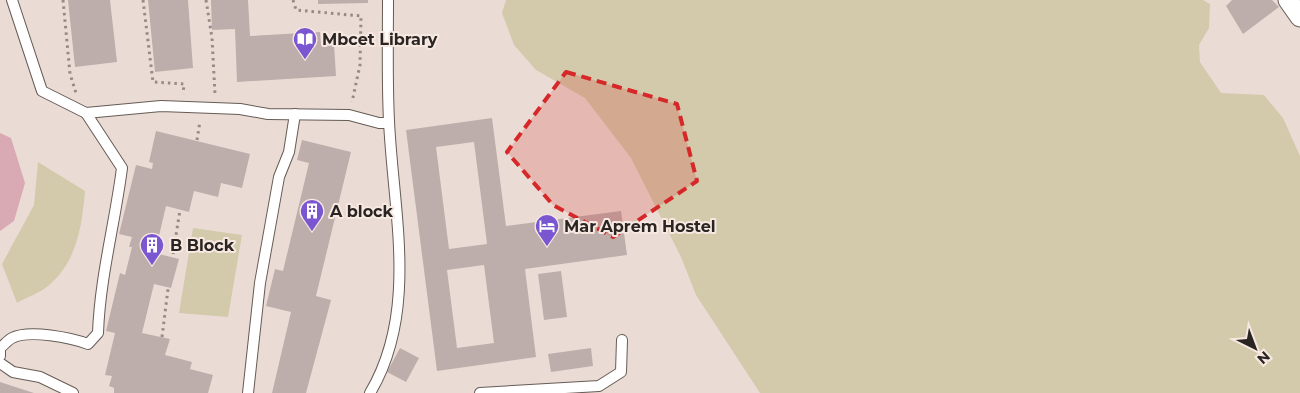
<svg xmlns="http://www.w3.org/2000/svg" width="1300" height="393" font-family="Montserrat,sans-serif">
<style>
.green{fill:#d2caab}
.water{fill:#d9a9b4}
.building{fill:#bdaeac;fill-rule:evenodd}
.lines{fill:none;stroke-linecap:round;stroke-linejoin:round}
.lane-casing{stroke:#665b55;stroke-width:12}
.street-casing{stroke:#665b55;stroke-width:21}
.path{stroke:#958b85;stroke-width:3;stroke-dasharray:2.5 4;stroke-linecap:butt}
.lane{stroke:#fff;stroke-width:10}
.street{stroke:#fff;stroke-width:19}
.marked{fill:#d62828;fill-opacity:0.2;stroke:#d62828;stroke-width:4;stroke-dasharray:10 6;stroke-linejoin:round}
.labels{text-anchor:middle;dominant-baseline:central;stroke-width:4;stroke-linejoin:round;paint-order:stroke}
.poi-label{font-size:16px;font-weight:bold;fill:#2a2522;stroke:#f7e9e2;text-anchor:start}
</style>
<rect width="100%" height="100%" fill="#eadcd5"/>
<g class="green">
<path d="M506 0H1203L1210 4 1209 28 1199 45 1200 62 1221 93 1264 95 1283 118 1300 156V393H760L696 295 681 257 631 158 585 98 536 70 514 45 502 13Z"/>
<path d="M38 162 85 191C82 226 77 262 48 286 40 293 27 297 17 303L2 264 34 205Z"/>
<path d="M193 228 242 235 228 317 179 313Z"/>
</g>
<path class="water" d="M0 133 11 138 25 183 14 221 0 231Z"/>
<g class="building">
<path d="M68 0H110L117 62 75 67Z"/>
<path d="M148 0H188L193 68 155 72Z"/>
<path d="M211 0H248L250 36 320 32 321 45 334 44 336 76 237 82 235 29 212 30Z"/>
<path d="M318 0H368V3L318 4Z"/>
<path d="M1232 0H1272L1279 7 1243 34 1226 6Z"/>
<path d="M492 118 506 226 621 211 627 255 525 269 536 357 437 371 406 130ZM474 142 487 244 449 249 436 147ZM484 265 494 343 457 348 447 270Z"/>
<path d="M156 131 250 154 242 188 221 183 218 197 194 191 189 212 166 206 155 253 179 259 171 288 154 284 142 333 170 339 165 355 192 362 190 369 213 375 208 393H114V388L109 386 112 376 105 375 115 333 106 331 120 273 125 275 132 247H129L132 237 119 234 136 165 152 169 153 163 149 162Z"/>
<path d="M302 140 351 152 316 296 331 300 306 393H272L291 312 266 306 275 269 283 271 309 163 297 160Z"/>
<path d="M561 271 567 317 544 320 538 274Z"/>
<path d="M400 348 419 358 406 382 387 372Z"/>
<path d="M591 348 593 366 551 372 548 354Z"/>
<path d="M0 382 34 393H0Z"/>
</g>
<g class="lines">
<g class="lane-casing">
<g id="lane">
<path d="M12 0 42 91 86 113 161 106 240 109 268 114 349 115 379 123H389"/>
<path d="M0 356V348C4 345 8 340 12 338 29 329 72 338 88 344L98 333C100 277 115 223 122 168L86 113"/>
<path d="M0 363 13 372 40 377 73 393"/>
<path d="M248 393 260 283 279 177 289 152 295 114"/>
<path d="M370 393C419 311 393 211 389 121 387 81 388 40 388 0"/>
<path d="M480 393 599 386 621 372 622 340"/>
</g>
</g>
<g class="street-casing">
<path id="street" d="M1288 0 1300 17"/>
</g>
<g class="path">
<path d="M63 0 70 74 76 93"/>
<path d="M143 0 153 82 184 84 183 94"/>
<path d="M206 0 212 38 215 94"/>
<path d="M293 0 296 10 361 16 360 65 352 102"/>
<path d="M197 140 200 121"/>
<path d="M173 254 180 210"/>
<path d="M162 337 168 289"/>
</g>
<use href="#lane" class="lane"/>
<use href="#street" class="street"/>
</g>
<path class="marked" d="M566 72 677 104 697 181 613 237 553 205 507 152Z"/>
<defs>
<g id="library-pin" transform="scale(1.25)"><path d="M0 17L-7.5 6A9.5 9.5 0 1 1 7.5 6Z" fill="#7a57d0" stroke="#f7e9e2"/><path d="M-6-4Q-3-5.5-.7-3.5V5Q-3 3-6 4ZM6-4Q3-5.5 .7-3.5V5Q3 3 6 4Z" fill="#fff"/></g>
<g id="building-pin" transform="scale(1.25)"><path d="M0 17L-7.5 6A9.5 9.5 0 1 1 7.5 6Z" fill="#7a57d0" stroke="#f7e9e2"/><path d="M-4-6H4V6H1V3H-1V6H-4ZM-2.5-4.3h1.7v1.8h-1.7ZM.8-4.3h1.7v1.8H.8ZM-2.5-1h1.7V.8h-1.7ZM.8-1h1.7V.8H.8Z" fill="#fff"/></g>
<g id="hotel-pin" transform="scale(1.25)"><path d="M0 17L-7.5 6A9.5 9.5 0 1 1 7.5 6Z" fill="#7a57d0" stroke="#f7e9e2"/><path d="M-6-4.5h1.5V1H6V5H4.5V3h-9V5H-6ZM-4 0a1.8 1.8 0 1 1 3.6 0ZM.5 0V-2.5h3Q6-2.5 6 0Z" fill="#fff"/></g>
</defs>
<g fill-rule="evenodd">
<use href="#library-pin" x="305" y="39"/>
<use href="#building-pin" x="312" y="211"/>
<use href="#hotel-pin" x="547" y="226"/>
<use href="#building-pin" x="152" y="245"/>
</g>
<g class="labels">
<g class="poi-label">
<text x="322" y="39">Mbcet Library</text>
<text x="330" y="211">A block</text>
<text x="564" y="226">Mar Aprem Hostel</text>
<text x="170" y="245">B Block</text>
</g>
</g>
<g transform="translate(1255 348) rotate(138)" stroke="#f7e9e2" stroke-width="4" paint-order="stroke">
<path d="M0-4L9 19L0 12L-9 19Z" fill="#2a2522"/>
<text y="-8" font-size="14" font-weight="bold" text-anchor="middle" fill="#2a2522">N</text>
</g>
</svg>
